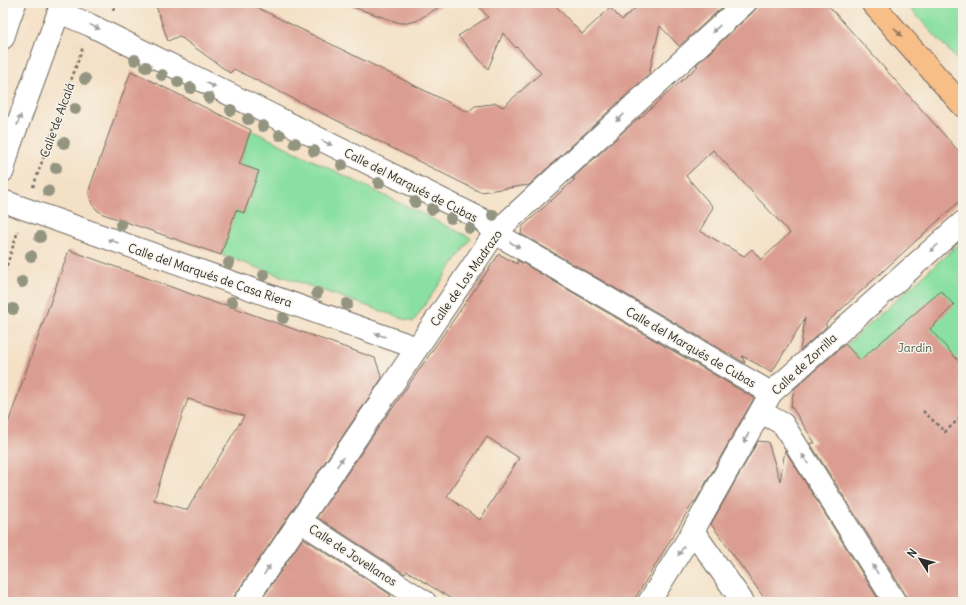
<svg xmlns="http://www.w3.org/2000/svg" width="966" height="605" font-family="Delius,sans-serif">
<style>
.green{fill:#8ae0a2;stroke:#5a8666}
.building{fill:#db9d91;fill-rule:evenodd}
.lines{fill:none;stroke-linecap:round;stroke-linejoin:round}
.minor-casing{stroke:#716a61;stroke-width:24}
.highway-casing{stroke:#716a61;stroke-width:24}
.path{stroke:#716a61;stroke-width:2.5;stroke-dasharray:3 3;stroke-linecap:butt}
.minor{stroke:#fff;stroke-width:22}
.highway{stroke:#f7be88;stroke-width:22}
.tree{fill:#939581}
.oneway{fill:#a0a0a0}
.oneway2{fill:#91745a}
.labels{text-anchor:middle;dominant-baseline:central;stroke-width:3;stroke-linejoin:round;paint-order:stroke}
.street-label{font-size:12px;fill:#2b2b2b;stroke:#f7f3e8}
.park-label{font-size:12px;fill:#435849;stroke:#f7f3e8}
</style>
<rect width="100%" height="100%" fill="#f7f3e8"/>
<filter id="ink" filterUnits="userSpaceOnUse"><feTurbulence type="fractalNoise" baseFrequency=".025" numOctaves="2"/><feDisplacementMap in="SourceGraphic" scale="8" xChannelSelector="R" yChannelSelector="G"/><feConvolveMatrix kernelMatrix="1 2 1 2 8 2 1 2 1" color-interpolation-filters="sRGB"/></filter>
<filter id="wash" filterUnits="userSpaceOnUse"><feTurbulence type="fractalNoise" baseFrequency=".012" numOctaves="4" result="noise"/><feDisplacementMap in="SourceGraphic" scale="16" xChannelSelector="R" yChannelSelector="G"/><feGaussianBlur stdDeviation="0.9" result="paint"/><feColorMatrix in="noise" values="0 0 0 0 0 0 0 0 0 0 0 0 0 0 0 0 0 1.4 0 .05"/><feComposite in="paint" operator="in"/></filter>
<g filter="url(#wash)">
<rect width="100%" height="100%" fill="#f4e0c5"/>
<g class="green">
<path d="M905 3H963V66Z"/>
<path d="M251 130 471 238 413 322 221 255 229 231 217 227 224 206 244 213 259 171 239 164Z"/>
<path d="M963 240V446L953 455 846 345Z"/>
</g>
<g id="blocks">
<g class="building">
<path d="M155 3H248L468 112 475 106 492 104 496 103 503 107 541 73 517 47 516 48 503 33 488 69 458 36 488 17 476 3H553L582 34 610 8 622 20 640 4 638 3H727L679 46 660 26 649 74 529 185 480 192 234 69 230 73 179 36 168 41Z"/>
<path d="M351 3H446L416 21 407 23H400L350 6Z"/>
<path d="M757 3H826L963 156V198L825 324 827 326 800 351 805 318 772 372 742 356 745 363 521 234 522 227 575 179H572L640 117 639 119 698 66 696 65 753 12 757 7ZM713 150 790 233 761 260 752 249 744 256 700 231 713 207 686 176Z"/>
<path d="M131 71 251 130 239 164 259 171 244 213 236 210 221 255 103 214 97 210 92 204 90 198 89 191 91 184Z"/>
<path d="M69 250 221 305 223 304 375 358 382 378 235 595 233 602H3V438L33 351ZM188 399 244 416 187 510 154 500 170 450Z"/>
<path d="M499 254 517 264V260L754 398 695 502 694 501 633 602H456L407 571 405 574 317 517 392 408V409ZM487 437 519 458 480 520 447 496Z"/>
<path d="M941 291 954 305 930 329 963 366V602H907L906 595 810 443H815L791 406 794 389 845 344 860 360Z"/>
<path d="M758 441 768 442 780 481 785 450 880 602H767L711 524Z"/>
<path d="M303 538 391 595 386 602H260Z"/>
</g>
</g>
</g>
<g filter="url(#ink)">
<use href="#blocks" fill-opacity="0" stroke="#716a61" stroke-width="1"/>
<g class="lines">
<g class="minor-casing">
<g id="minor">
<path d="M59 12 90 25 481 219 495 233 771 393"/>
<path d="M3 38 9 19 15 3"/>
<path d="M3 171 10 145 62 3"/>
<path d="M3 201 417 348"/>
<path d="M761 412 783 424 895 602"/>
<path d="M300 521 425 602"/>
<path d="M693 531 743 602"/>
<path d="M245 602 495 233 745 3"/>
<path d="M649 602 693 531 771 393 963 222"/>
</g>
</g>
<g class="highway-casing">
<path id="highway" d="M872 3 963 106"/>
</g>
<g class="path">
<path d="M113 10 116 3"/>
<path d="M33 187 83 47"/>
<path d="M3 277 18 231"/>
<path d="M923 411 945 432 963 415"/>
</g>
<use href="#minor" class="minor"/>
<use href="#highway" class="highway"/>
</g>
<g class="tree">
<circle cx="135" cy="60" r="6"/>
<circle cx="146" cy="67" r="6"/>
<circle cx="162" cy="75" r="6"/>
<circle cx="85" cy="79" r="6"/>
<circle cx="178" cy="82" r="6"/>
<circle cx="191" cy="88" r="6"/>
<circle cx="209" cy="98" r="6"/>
<circle cx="75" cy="109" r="6"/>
<circle cx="231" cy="110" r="6"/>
<circle cx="248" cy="119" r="6"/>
<circle cx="263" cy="126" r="6"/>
<circle cx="280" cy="135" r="6"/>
<circle cx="64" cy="143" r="6"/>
<circle cx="295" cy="143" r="6"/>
<circle cx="314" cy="151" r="6"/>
<circle cx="342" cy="165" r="6"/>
<circle cx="56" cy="168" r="6"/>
<circle cx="379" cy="183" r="6"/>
<circle cx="48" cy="191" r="6"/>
<circle cx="415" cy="202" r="6"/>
<circle cx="432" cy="209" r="6"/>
<circle cx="493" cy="215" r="6"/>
<circle cx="451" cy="218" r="6"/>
<circle cx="121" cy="225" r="6"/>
<circle cx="470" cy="228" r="6"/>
<circle cx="40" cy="237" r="6"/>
<circle cx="31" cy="256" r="6"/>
<circle cx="229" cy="263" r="6"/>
<circle cx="264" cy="275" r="6"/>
<circle cx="22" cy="282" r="6"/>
<circle cx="317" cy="293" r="6"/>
<circle cx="232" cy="302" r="6"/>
<circle cx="347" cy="304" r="6"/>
<circle cx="13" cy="309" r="6"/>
<circle cx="283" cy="318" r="6"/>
</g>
<defs><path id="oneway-solid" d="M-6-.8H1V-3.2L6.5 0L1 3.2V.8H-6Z"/></defs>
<g class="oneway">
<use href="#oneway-solid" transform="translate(95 27) rotate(26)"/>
<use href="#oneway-solid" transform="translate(716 29) rotate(137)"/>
<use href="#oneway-solid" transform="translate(211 85) rotate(26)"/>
<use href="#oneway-solid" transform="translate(620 118) rotate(137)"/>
<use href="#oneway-solid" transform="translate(19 120) rotate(-70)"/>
<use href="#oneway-solid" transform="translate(327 143) rotate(26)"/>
<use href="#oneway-solid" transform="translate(113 241) rotate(-161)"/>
<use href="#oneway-solid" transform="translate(515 245) rotate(30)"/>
<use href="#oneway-solid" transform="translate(934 248) rotate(138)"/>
<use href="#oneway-solid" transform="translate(380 335) rotate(-161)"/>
<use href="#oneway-solid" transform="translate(746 438) rotate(119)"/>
<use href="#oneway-solid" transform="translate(805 459) rotate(-122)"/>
<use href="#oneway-solid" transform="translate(340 462) rotate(-56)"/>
<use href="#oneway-solid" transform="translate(681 551) rotate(122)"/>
<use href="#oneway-solid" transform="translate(875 569) rotate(-122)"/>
<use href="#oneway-solid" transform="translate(267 570) rotate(-56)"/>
</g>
<use class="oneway2" href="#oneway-solid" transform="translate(898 32) rotate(48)"/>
</g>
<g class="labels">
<g class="street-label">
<text transform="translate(57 120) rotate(-70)">Calle de Alcalá</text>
<text transform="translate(411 185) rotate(27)">Calle del Marqués de Cubas</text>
<text transform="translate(210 275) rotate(19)">Calle del Marqués de Casa Riera</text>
<text transform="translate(466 278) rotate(-55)">Calle de Los Madrazo</text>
<text transform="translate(691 347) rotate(30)">Calle del Marqués de Cubas</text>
<text transform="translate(804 364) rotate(-43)">Calle de Zorrilla</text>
<text transform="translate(353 555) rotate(33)">Calle de Jovellanos</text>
</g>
<g class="park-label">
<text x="915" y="347">Jardín</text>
</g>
</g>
<rect width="966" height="605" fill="none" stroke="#f7f3e8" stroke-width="16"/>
<g transform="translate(920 559) rotate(306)" stroke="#f7f3e8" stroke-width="3" paint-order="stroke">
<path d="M0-3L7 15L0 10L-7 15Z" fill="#2b2b2b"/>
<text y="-6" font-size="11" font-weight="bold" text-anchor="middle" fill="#2b2b2b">N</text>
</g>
</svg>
